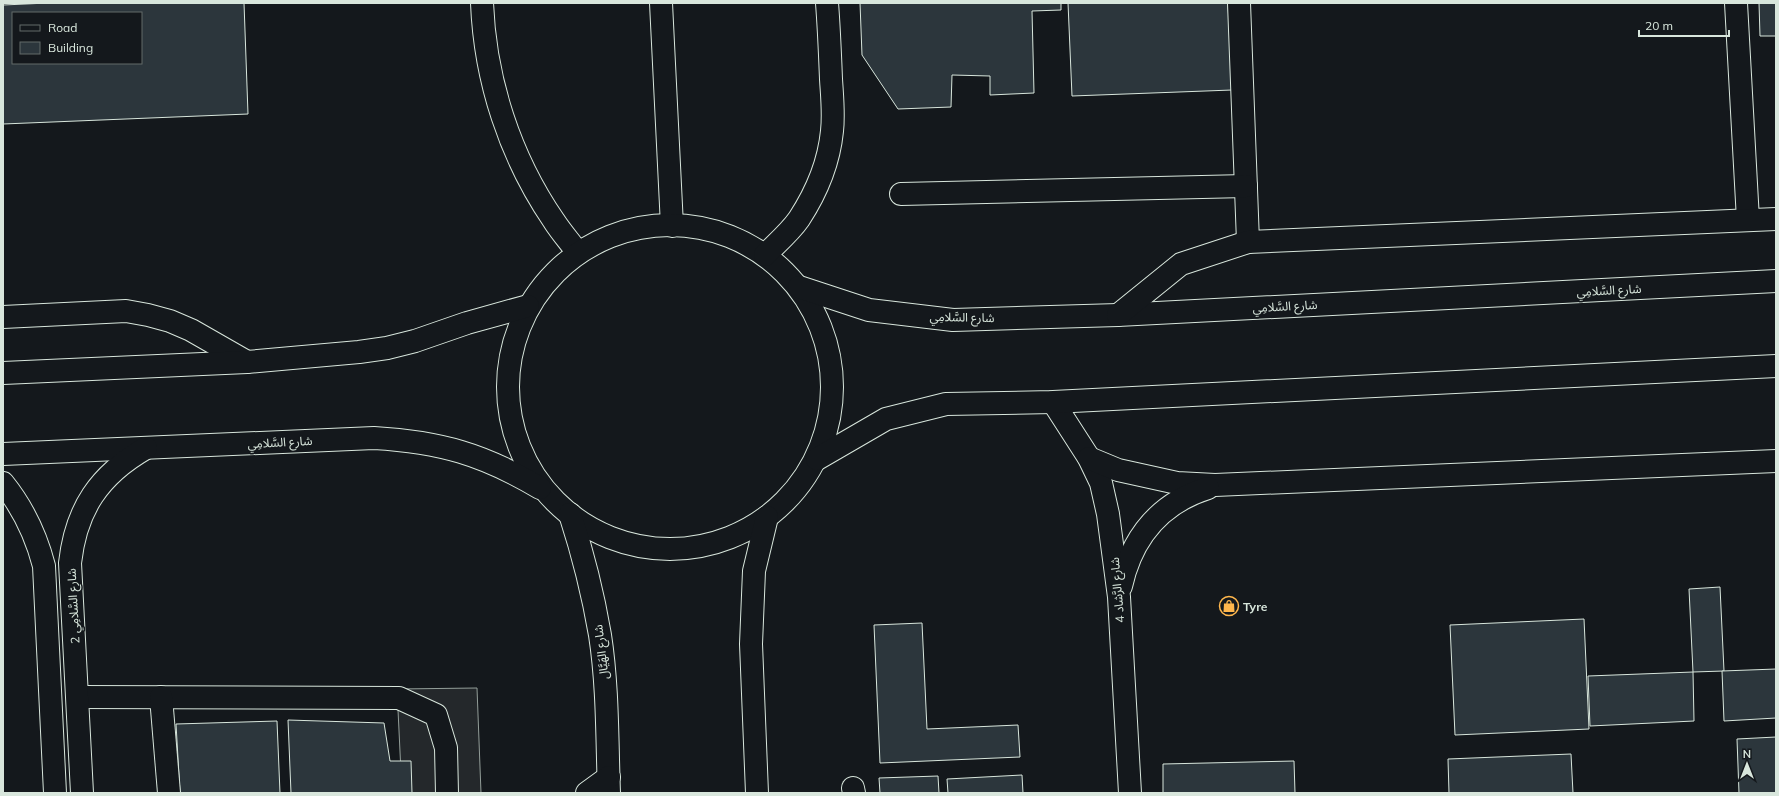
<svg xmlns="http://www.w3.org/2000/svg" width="1779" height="796" font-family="Mulish,'Noto Sans Arabic',sans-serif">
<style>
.parking{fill:#24282b;stroke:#939e99}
.building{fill:#2c363c;stroke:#d8e6dc;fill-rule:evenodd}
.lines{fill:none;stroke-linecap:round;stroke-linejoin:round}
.minor-casing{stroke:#d8e6dc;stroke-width:24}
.minor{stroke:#14181c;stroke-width:22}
.labels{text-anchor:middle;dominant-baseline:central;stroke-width:3;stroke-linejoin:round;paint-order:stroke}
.street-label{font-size:12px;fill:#d8e6dc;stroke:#14181c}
.poi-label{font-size:12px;font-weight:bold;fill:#d8e6dc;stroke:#14181c;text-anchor:start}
</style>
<rect width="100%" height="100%" fill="#14181c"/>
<path class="parking" d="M477 688 481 793H402L397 689Z"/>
<g class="building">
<path d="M48 3H244L248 114 3 124V5ZM13 13H141V63H13Z"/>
<path d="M860 3H1061V10L1032 11 1034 93 990 95V76L952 75 951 107 898 109 862 55Z"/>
<path d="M1068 3H1228L1232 90 1072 96Z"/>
<path d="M1759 3H1776V36H1760Z"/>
<path d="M1720 587 1724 671 1693 672 1689 589Z"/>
<path d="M1584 619 1589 729 1455 735 1450 625Z"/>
<path d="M922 623 927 729 1018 725 1020 757 880 763 874 625Z"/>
<path d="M1776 669V718L1724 721 1722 671Z"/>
<path d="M1693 672 1694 721 1590 726 1588 676Z"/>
<path d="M288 720 384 723 390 761H411L412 793H291Z"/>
<path d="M277 721 280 793H180L176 724Z"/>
<path d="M1776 737V793H1739L1737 739Z"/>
<path d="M1571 754 1573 793H1449L1448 759Z"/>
<path d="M1294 761 1295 793H1163V764Z"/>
<path d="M1022 775 1023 793H948L947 779Z"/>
<path d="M938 776 939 793H880L879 778Z"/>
</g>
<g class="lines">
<g class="minor-casing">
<g id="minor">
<path d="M482 3C485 80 510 157 554 221 561 232 570 242 578 253"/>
<path d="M661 3 672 226"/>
<path d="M1239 3 1248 242"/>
<path d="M1736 3 1748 220"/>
<path d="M901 194 1246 186"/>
<circle cx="670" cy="387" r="162"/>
<path d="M765 255C777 243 790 232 799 219 816 193 829 162 832 131 834 114 832 96 831 79 830 54 829 28 827 3"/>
<path d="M799 287 869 310 953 320 1118 315 1776 281"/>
<path d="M1118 315 1181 264 1248 242 1776 219"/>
<path d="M3 317 126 311 148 315 170 321 191 330 247 362"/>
<path d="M3 373 247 362 359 352 387 348 415 341 467 323 528 306"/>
<path d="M1053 402 1089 458 1101 483 1108 514 1119 597 1130 793"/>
<path d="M3 454 374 438C440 442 483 454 540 488"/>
<path d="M1089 458 1118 470 1177 483 1215 485 1776 461"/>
<path d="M817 459 886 419 946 404 1053 402 1776 366"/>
<path d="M3 483C24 509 36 535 44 566L55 793"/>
<path d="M570 514C583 554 593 594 600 635 608 687 607 741 609 793"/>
<path d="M1121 586C1132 537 1160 503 1208 488"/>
<path d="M78 697 399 698 436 715 446 748 447 793"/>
<path d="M161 697 169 793"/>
<path d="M853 788 854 793"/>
<path d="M82 793 70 563C76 509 99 475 146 448"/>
<path d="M587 793 609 777"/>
<path d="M757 793 751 644 754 571 767 517"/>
</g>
</g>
<use href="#minor" class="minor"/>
</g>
<defs>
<g id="shop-ring" transform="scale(1)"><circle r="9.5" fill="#14181c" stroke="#ffb74d" stroke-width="1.5"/><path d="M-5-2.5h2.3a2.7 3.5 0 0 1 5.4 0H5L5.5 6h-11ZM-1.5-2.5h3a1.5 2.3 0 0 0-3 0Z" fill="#ffb74d"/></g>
</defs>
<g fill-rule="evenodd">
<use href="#shop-ring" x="1229" y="606"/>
</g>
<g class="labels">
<g class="street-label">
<text transform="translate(1609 290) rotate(-3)">شارع السَّلامِي</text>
<text transform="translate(1285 306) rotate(-3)">شارع السَّلامِي</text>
<text transform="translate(962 317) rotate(1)">شارع السَّلامِي</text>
<text transform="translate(280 442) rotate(-3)">شارع السَّلامِي</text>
<text transform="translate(1117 590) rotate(-95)">شارع الرَّشاد 4</text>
<text transform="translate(73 606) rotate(-93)">شارع السَّلامِي 2</text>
<text transform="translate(601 652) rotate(-97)">شارع الهَيَّال</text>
</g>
<g class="poi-label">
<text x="1243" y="606">Tyre</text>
</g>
</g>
<rect width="1779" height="796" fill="none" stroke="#d8e6dc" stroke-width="8"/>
<rect x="12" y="12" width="130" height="52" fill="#14181c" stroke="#626a69"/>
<rect x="20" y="25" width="20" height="6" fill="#14181c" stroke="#626a69"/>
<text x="48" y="32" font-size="12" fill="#d8e6dc">Road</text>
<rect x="20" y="42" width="20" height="12" fill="#2c363c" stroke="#626a69"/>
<text x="48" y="52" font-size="12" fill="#d8e6dc">Building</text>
<g transform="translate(1747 764)" stroke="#14181c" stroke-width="3" paint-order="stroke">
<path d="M0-3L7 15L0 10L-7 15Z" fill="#d8e6dc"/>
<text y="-6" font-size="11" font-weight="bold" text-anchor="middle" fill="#d8e6dc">N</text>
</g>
<path d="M1639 30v6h90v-6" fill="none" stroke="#d8e6dc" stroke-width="2"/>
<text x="1645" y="30" font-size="12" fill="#d8e6dc" stroke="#14181c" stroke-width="3" paint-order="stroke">20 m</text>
</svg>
